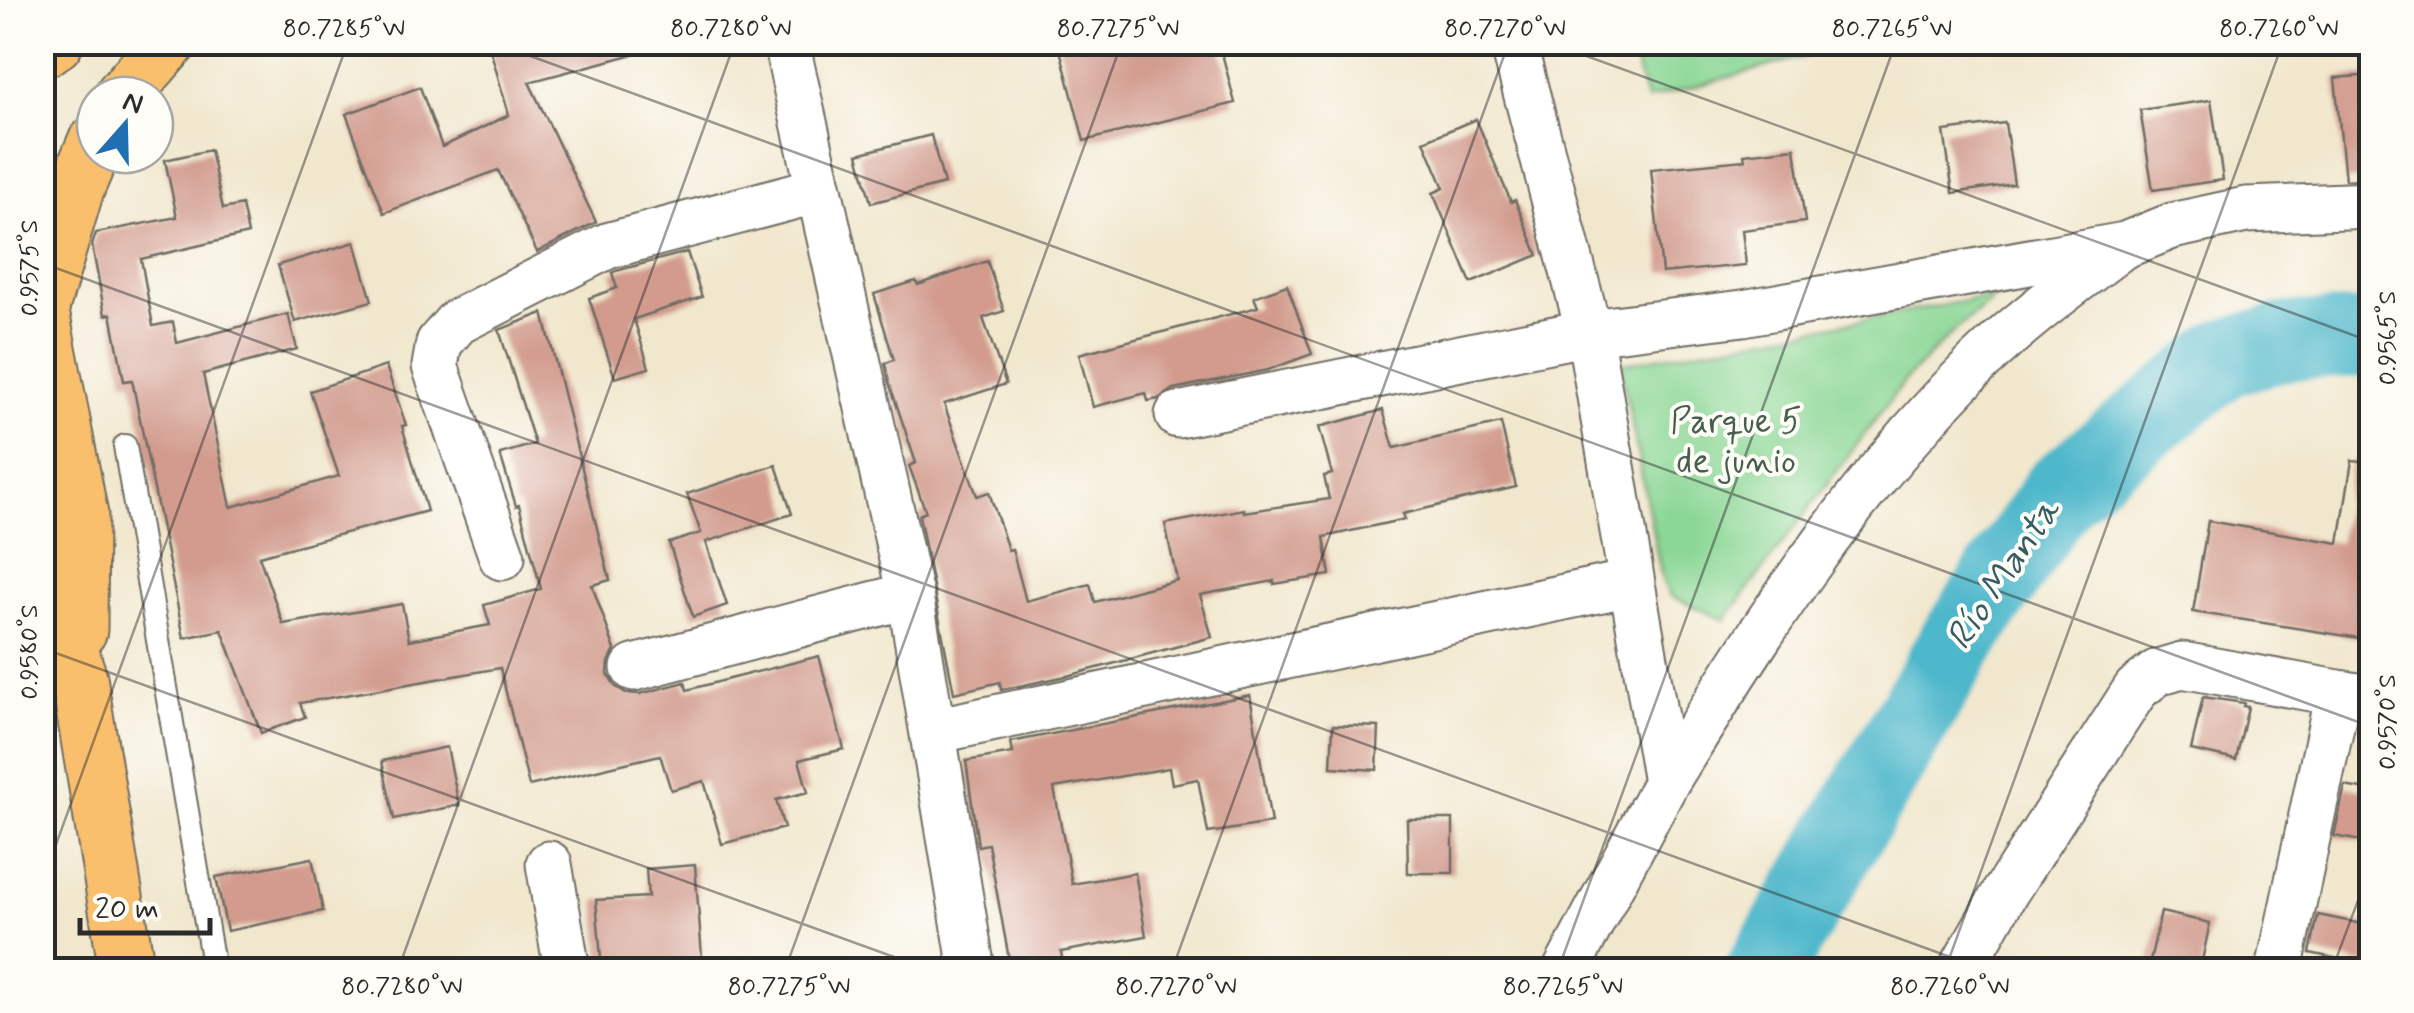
<svg xmlns="http://www.w3.org/2000/svg" width="2414" height="1013" font-family="Mynerve,sans-serif">
<style>
.green{fill:#8bd795;stroke:#5b8160;stroke-width:2.5}
.lines{fill:none;stroke-linecap:round;stroke-linejoin:round}
.river{stroke:#4db7cb;stroke-width:78}
.building{fill:#d29b8e}
.service-casing{stroke:#706d64;stroke-width:26}
.minor-casing{stroke:#706d64;stroke-width:49}
.primary-casing{stroke:#706d64;stroke-width:59}
.service{stroke:#fff;stroke-width:22}
.minor{stroke:#fff;stroke-width:45}
.primary{stroke:#f9bf6d;stroke-width:55}
.ticks{fill:none;stroke:#2b2b2b;stroke-width:2.5;stroke-opacity:0.45}
.labels{text-anchor:middle;dominant-baseline:central;stroke-width:8;stroke-linejoin:round;paint-order:stroke}
.park-label{font-size:35px;fill:#485f4b;stroke:#fdfcf7}
.water-label{font-size:38px;font-style:italic;fill:#375c63;stroke:#fdfcf7}
.neatline{fill:none;stroke:#2b2b2b;stroke-width:4}
.ticks-label{font-size:25px;text-anchor:middle;fill:#2b2b2b}
</style>
<rect width="100%" height="100%" fill="#fdfcf7"/>
<filter id="ink" filterUnits="userSpaceOnUse"><feTurbulence type="fractalNoise" baseFrequency=".01" numOctaves="2"/><feDisplacementMap in="SourceGraphic" scale="20" xChannelSelector="R" yChannelSelector="G"/><feConvolveMatrix kernelMatrix="1 2 1 2 8 2 1 2 1" color-interpolation-filters="sRGB"/></filter>
<filter id="wash" filterUnits="userSpaceOnUse"><feTurbulence type="fractalNoise" baseFrequency=".0048" numOctaves="4" result="noise"/><feDisplacementMap in="SourceGraphic" scale="40" xChannelSelector="R" yChannelSelector="G"/><feGaussianBlur stdDeviation="2.25" result="paint"/><feColorMatrix in="noise" values="0 0 0 0 0 0 0 0 0 0 0 0 0 0 0 0 0 1.4 0 .05"/><feComposite in="paint" operator="in"/></filter>
<g filter="url(#wash)">
<rect width="100%" height="100%" fill="#f1e7cd"/>
<g class="green">
<path d="M1630 43V42L1853 43 1646 100Z"/>
<path d="M1999 295 1954 331 1906 379 1725 620 1670 596 1662 579 1620 364Z"/>
</g>
<g class="lines">
<path class="river" d="M1765 970 1957 643 2061 490 2225 358 2288 341 2372 338"/>
</g>
<g id="blocks">
<g class="building">
<path d="M488 42H633L634 54 529 82 596 222 537 252 498 170 384 213 346 114 420 87 442 147 509 115Z"/>
<path d="M1058 42H1219L1235 103 1084 141Z"/>
<path d="M2372 75V179L2345 180 2335 78Z"/>
<path d="M2211 100 2223 180 2153 190 2140 110Z"/>
<path d="M1476 119 1511 202 1515 200 1538 255 1471 283 1433 193 1444 188 1424 141Z"/>
<path d="M2005 123 2014 184 1953 193 1944 131Z"/>
<path d="M931 135 944 184 871 203 858 154Z"/>
<path d="M1795 148 1805 222 1742 230 1746 265 1662 273 1651 169 1745 160 1744 154Z"/>
<path d="M210 150 223 209 242 205 248 234 141 259 153 326 173 322 177 343 288 314 297 349 203 374 231 507 339 476 310 391 386 366 406 425 402 426 427 511 259 556 283 624 402 604 409 640 490 625 484 605 541 589 519 505 516 506 500 454 535 444 499 330 543 313 610 580 592 585 615 650 609 662 608 674 615 686 626 693 640 694 685 682 687 690 819 656 844 749 799 760 808 792 776 800 784 828 722 844 704 781 671 790 660 755 529 786 500 668 300 703 305 717 261 733 222 630 184 638 132 380 124 381 111 314 105 315 92 245 96 233 177 217 165 160Z"/>
<path d="M355 242 372 301 295 322 278 265Z"/>
<path d="M687 252 702 297 634 319 649 368 615 378 589 298 617 288 612 273 616 271Z"/>
<path d="M987 261 1004 311 983 318 1006 384 944 404 977 496 989 492 1008 550 1012 549 1026 601 1090 584 1095 602 1177 580 1165 524 1244 509V512L1329 499 1324 476 1332 474 1319 427 1383 410 1394 448 1501 423 1516 487 1403 514 1405 519 1324 537 1330 575 1274 584V581L1200 595 1212 637 1071 675 1001 690 1000 682 954 693 919 515 926 512 909 466 916 463 889 382 885 363 894 360 874 294 916 281 918 285Z"/>
<path d="M1287 285 1312 354 1268 370 1173 389 1158 399 1148 401 1146 393 1093 407 1079 354 1258 307 1254 297Z"/>
<path d="M2352 460 2372 462V640L2193 612 2208 521 2339 543Z"/>
<path d="M776 465 792 514 706 542 727 605 693 617 669 543 701 533 687 494Z"/>
<path d="M1250 695 1271 823 1208 833 1198 779 1172 784 1169 768 1054 788 1072 884 1135 873 1146 936 1061 952 1064 970H1011L988 844 978 846 966 761 1013 753 1011 742Z"/>
<path d="M2203 697 2244 703 2243 706 2248 707 2236 760 2191 750Z"/>
<path d="M1333 725 1379 727 1377 770 1331 767Z"/>
<path d="M447 747 459 805 394 819 382 761Z"/>
<path d="M2345 786 2372 791V843L2334 836Z"/>
<path d="M1407 819H1453V873H1408Z"/>
<path d="M312 858 323 911 227 931 216 877Z"/>
<path d="M695 865 703 970H602L596 900 648 897 646 869Z"/>
<path d="M2161 912 2210 923 2200 970H2148Z"/>
<path d="M2318 915 2372 926V966L2310 953Z"/>
</g>
</g>
</g>
<g filter="url(#ink)">
<use href="#blocks" fill-opacity="0" stroke="#706d64" stroke-width="2.5"/>
<g class="lines">
<g class="service-casing">
<path id="service" d="M125 446 214 970"/>
</g>
<g class="minor-casing">
<g id="minor">
<path d="M786 42 910 595 972 970"/>
<path d="M1513 42 1589 332 1666 782 1566 970"/>
<path d="M1178 415 1589 332 1743 313 2125 245 2172 226 2246 210 2372 205"/>
<path d="M502 557 435 366 439 343 457 322 607 246 818 190"/>
<path d="M634 668 910 595"/>
<path d="M934 731 1630 583"/>
<path d="M1666 782C1757 635 1843 501 1964 377 2010 329 2064 290 2117 250"/>
<path d="M549 864 567 970"/>
<path d="M1961 970 2004 894 2136 689 2158 672 2182 665 2338 693"/>
<path d="M2279 970 2338 693 2372 698"/>
</g>
</g>
<g class="primary-casing">
<g id="primary">
<path d="M42 50 55 42"/>
<path d="M123 95 169 42"/>
<path d="M42 304 76 189 95 144"/>
<path d="M42 317 80 515 79 630"/>
<path d="M42 567 79 678 127 970"/>
</g>
</g>
<use href="#service" class="service"/>
<use href="#minor" class="minor"/>
<use href="#primary" class="primary"/>
</g>
</g>
<path class="ticks" d="M492 42 2372 727M1548 42 2372 342M42 263 1986 970M42 648 930 970M42 883 348 42M398 970 735 42M785 970 1122 42M1172 970 1509 42M1558 970 1896 42M1945 970 2283 42M2332 970 2372 863"/>
<g class="labels">
<g class="park-label">
<text x="1736" y="422">Parque 5<tspan x="1736" dy="40">de junio</tspan></text>
</g>
<g class="water-label">
<text transform="translate(2004 575) rotate(-56)">Río Manta</text>
</g>
</g>
<rect width="2414" height="1013" fill="none" stroke="#fdfcf7" stroke-width="110"/>
<g transform="translate(125 125) rotate(20)"><circle r="48" fill="#fdfcf7" stroke="#a9a8a5" stroke-width="2.5"/>
<path d="M0-8L18 38L0 25L-18 38Z" fill="#1f6fb2"/>
<text y="-15" font-size="28" font-weight="bold" text-anchor="middle" fill="#2b2b2b">N</text>
</g>
<path d="M80 918v15h130v-15" fill="none" stroke="#2b2b2b" stroke-width="5"/>
<text x="95" y="918" font-size="30" fill="#2b2b2b" stroke="#fdfcf7" stroke-width="8" paint-order="stroke">20 m</text>
<rect x="55" y="55" width="2304" height="903" class="neatline"/>
<g class="ticks-label">
<text x="344" y="36">80.7285°W</text>
<text x="731" y="36">80.7280°W</text>
<text x="1118" y="36">80.7275°W</text>
<text x="1505" y="36">80.7270°W</text>
<text x="1892" y="36">80.7265°W</text>
<text x="2279" y="36">80.7260°W</text>
<text transform="translate(28 268) rotate(-90)" y="9">0.9575°S</text>
<text transform="translate(2386 338) rotate(-90)" y="9">0.9565°S</text>
<text transform="translate(28 652) rotate(-90)" y="9">0.9580°S</text>
<text transform="translate(2386 722) rotate(-90)" y="9">0.9570°S</text>
<text x="402" y="994">80.7280°W</text>
<text x="789" y="994">80.7275°W</text>
<text x="1176" y="994">80.7270°W</text>
<text x="1563" y="994">80.7265°W</text>
<text x="1950" y="994">80.7260°W</text>
</g>
</svg>
